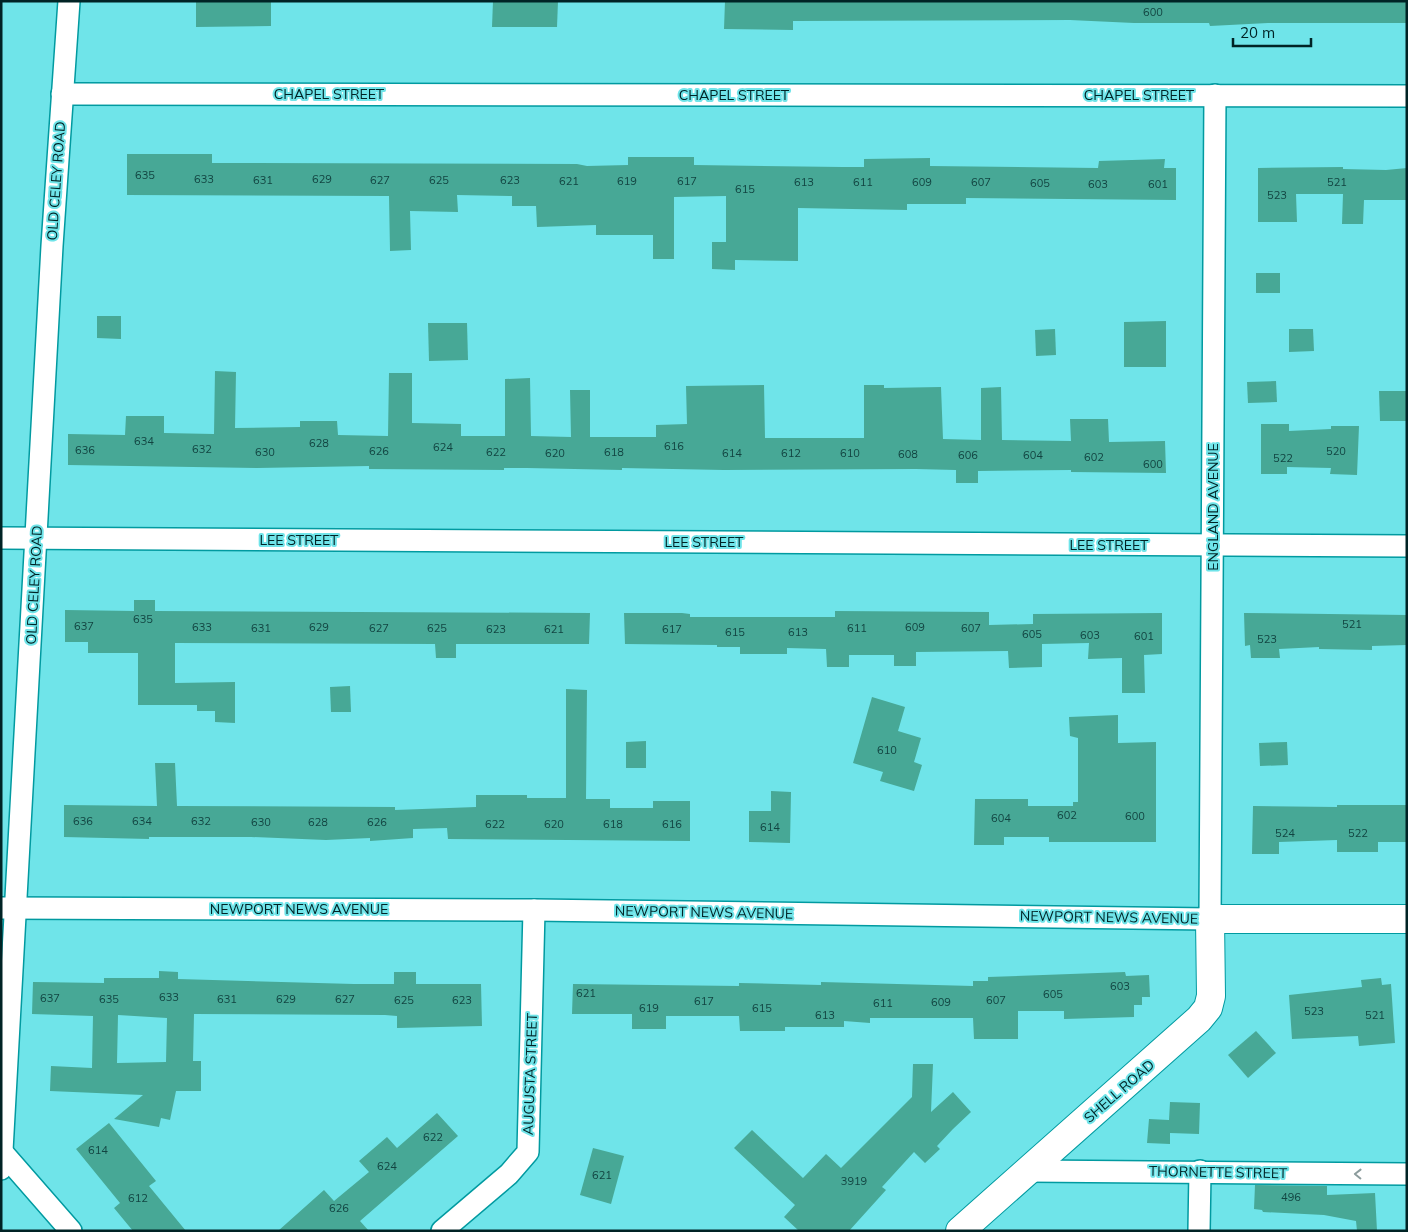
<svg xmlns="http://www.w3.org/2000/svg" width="1408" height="1232" font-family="Mulish,sans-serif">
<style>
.building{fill:#47a896;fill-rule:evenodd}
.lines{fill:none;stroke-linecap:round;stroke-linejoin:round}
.minor-casing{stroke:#019aa0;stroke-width:24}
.tertiary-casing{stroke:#019aa0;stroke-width:30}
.minor{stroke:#fff;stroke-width:21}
.tertiary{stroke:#fff;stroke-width:28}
.oneway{stroke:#8c9c9d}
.labels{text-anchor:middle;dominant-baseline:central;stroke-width:4;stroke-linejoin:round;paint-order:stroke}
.number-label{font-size:11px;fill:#124441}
.street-label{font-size:14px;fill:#002325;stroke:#6fe4e9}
</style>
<rect width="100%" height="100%" fill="#6fe4e9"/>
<g class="building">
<path d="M196 1H271V26L196 27Z"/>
<path d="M493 1H558L557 27H492Z"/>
<path d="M725 1H1407V23H1268L1210 26 1209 23H1134L1070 20 793 21V30L724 29Z"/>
<path d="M127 154H212V163L577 164 587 166 628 165V157H694V165L842 167H864V159L930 158V166L1098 168 1099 161 1165 159 1164 168H1176V200L966 198V204H907V210L798 208V261L735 260V270L712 269V242H726V196L674 197V259H653V235H596V225L537 227 536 206H512V196L457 195 458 212 410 211 411 250 390 251 389 196 127 195Z"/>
<path d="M1343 167V169L1386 170 1407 168V200H1364L1363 224H1342L1343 194H1296L1297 222H1258V168Z"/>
<rect x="1256" y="273" width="24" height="20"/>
<path d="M97 316H121V339L97 338Z"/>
<path d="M1166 321V367H1124V322Z"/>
<path d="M428 323H467L468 360 429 361Z"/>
<path d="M1055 329 1056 355 1036 356 1035 330Z"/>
<path d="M1289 329H1313L1314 351 1289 352Z"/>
<path d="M215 371 236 372 235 428 300 427V421H337L338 435 388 436 389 373H412V423L461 424V436H505V379L530 378 531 436 571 437 570 390H590V437H656V425L687 424 686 386 764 385 765 438H864V385H884V388L941 387 943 439 981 440V388L1001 387 1002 440 1071 441 1070 419H1108L1109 442 1165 441 1166 473 1071 472V470L978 471V483H956V470L916 469 724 470 622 468V470L527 468H504V470L369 469V466L257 468 68 465V434L125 435 126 416H164V433L214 434Z"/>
<path d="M1276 381 1277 402 1248 403 1247 382Z"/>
<path d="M1379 391H1407V421H1380Z"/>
<path d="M1261 424H1289V431L1331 429V426H1359L1357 475 1330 474 1331 468 1287 467V474H1261Z"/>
<path d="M134 600H155V611L590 613 589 644H456V658H436L435 644 175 643V683L235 682V723L215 722V711H197V705H138V653H88V642H65V610L134 611Z"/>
<path d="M835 611 989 612V625L1033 624V614L1162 613V654L1144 655 1145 693H1122V658L1088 659 1089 643 1042 644V667L1009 668 1008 651 916 652V666H894V655H849V667H827L826 649 787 648V654H740V647H717V645L625 644 624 613H682L690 614V617H835Z"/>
<path d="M1244 613 1407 615V645L1372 646V650L1319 649V647L1279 649 1280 658H1251L1250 645 1245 646Z"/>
<path d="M350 686 351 712H331L330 687Z"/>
<path d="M566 689 587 690 586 799H610V808H653V801H690V841L448 839 447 828 413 829V838L370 841V838L326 840 251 837H149V839L64 837V805L157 806 155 763H175L177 806 395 807V810L476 807V795H527V798H566Z"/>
<path d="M872 697 905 707 898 731 921 738 914 762 922 765 914 791 880 781 883 772 853 763Z"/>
<path d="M1118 715V743L1156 742V842H1049V837H1004V845H974L975 799H1028V806H1073V802H1078V738L1070 736 1069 717Z"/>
<path d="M646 741V768H626V742Z"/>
<path d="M1287 742 1288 765 1260 766 1259 743Z"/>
<path d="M771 791 791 792 790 843 749 842V811H771Z"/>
<path d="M1337 805H1407V842H1378V852H1337V840L1279 842V854H1252L1253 806 1337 807Z"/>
<path d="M159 971 178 972V979L354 984H394V972H416V984H481L482 1026 397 1028V1016L385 1015 194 1014 193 1061H201V1091H176L170 1120 161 1118 159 1127 114 1119 143 1095 50 1091 51 1066 92 1068 93 1016 32 1014 33 982 104 983V978H159ZM118 1015 167 1018 166 1062 117 1063Z"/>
<path d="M1125 972 1126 976 1149 975 1150 997H1142V1005H1134V1017L1064 1019V1011H1018V1039H974L973 1018H870V1023L844 1021V1027H785V1031H740L739 1016H666V1029H632V1014H572L573 984 739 986V983L821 985V982L973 986V981H988V977Z"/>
<path d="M1381 978 1382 985 1391 984 1395 1043 1359 1046 1358 1036 1292 1039 1289 995 1362 987 1361 980Z"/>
<path d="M1256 1031 1276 1053 1248 1078 1228 1055Z"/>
<path d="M913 1064H933L931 1112 953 1092 971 1112 953 1129 937 1146 940 1149 925 1163 914 1152 882 1187 886 1190 849 1231H799L784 1217 795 1205 734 1148 752 1130 803 1178 826 1154 841 1168 912 1097Z"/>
<path d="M1170 1102 1200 1103 1199 1134 1170 1133V1144L1147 1143 1149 1119 1169 1120Z"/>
<path d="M437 1113 458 1136 360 1221 369 1231H278L324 1190 334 1201 369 1172 359 1161 387 1137 397 1148Z"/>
<path d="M109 1123 156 1181 149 1186 186 1231H133L114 1208 120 1203 76 1149Z"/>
<path d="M593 1148 624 1156 611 1204 580 1195Z"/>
<path d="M1255 1185 1327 1186V1195L1375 1193 1377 1231H1357L1356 1221 1324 1215 1263 1212 1262 1210 1254 1209Z"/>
</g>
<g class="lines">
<g class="minor-casing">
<g id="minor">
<path d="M62 94 1407 96"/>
<path d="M1 538 1407 546"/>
<path d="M1 908 534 910 1210 919 1215 95"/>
<path d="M2 1152 71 1231"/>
<path d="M1 1169 52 246 69 1"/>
<path d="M1029 1171 1407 1174"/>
<path d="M442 1231 509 1174 528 1152 534 910"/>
<path d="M1199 1231 1200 1171"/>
</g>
</g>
<g class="tertiary-casing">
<path id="tertiary" d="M960 1231 1199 1019 1208 1008 1211 996 1210 919H1407"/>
</g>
<use href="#minor" class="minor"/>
<use href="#tertiary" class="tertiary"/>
</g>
<defs><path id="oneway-chevron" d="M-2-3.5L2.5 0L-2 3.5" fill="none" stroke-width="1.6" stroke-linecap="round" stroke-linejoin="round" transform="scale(1.25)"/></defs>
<use class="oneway" href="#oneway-chevron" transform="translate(1358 1174) rotate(-179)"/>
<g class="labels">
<g class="number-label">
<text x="1153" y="12">600</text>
<text x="145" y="175">635</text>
<text x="204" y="179">633</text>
<text x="322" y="179">629</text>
<text x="263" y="180">631</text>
<text x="380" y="180">627</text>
<text x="439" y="180">625</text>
<text x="510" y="180">623</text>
<text x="569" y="181">621</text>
<text x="627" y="181">619</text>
<text x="687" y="181">617</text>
<text x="804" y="182">613</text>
<text x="863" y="182">611</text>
<text x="922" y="182">609</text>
<text x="981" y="182">607</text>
<text x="1337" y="182">521</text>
<text x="1040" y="183">605</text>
<text x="1098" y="184">603</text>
<text x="1158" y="184">601</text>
<text x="745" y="189">615</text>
<text x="1277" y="195">523</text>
<text x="144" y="441">634</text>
<text x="319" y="443">628</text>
<text x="674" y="446">616</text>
<text x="443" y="447">624</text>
<text x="202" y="449">632</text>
<text x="85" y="450">636</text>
<text x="379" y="451">626</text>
<text x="1336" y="451">520</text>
<text x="265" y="452">630</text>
<text x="496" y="452">622</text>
<text x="614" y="452">618</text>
<text x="555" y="453">620</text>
<text x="732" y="453">614</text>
<text x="791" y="453">612</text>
<text x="850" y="453">610</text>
<text x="908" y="454">608</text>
<text x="968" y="455">606</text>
<text x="1033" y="455">604</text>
<text x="1094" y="457">602</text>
<text x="1283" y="458">522</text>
<text x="1153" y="464">600</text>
<text x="143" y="619">635</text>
<text x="1352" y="624">521</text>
<text x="84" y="626">637</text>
<text x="202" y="627">633</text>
<text x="319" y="627">629</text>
<text x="915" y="627">609</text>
<text x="261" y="628">631</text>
<text x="379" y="628">627</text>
<text x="437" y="628">625</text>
<text x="857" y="628">611</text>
<text x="971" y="628">607</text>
<text x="496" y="629">623</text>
<text x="554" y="629">621</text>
<text x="672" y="629">617</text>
<text x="735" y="632">615</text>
<text x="798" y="632">613</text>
<text x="1032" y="634">605</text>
<text x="1090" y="635">603</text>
<text x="1144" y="636">601</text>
<text x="1267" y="639">523</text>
<text x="887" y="750">610</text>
<text x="1067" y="815">602</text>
<text x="1135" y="816">600</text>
<text x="1001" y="818">604</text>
<text x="83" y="821">636</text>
<text x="142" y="821">634</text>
<text x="201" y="821">632</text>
<text x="261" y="822">630</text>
<text x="318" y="822">628</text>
<text x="377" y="822">626</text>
<text x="495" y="824">622</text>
<text x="554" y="824">620</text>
<text x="613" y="824">618</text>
<text x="672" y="824">616</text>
<text x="770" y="827">614</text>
<text x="1285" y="833">524</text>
<text x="1358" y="833">522</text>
<text x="1120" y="986">603</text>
<text x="586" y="993">621</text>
<text x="1053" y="994">605</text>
<text x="169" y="997">633</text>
<text x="50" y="998">637</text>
<text x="109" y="999">635</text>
<text x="227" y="999">631</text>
<text x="286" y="999">629</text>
<text x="345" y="999">627</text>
<text x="404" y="1000">625</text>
<text x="462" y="1000">623</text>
<text x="996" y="1000">607</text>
<text x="704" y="1001">617</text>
<text x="941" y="1002">609</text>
<text x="883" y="1003">611</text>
<text x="649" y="1008">619</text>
<text x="762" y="1008">615</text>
<text x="1314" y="1011">523</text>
<text x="825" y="1015">613</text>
<text x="1375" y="1015">521</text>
<text x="433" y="1137">622</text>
<text x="98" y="1150">614</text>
<text x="387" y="1166">624</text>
<text x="602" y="1175">621</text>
<text x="854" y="1181">3919</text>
<text x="1291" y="1197">496</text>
<text x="138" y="1198">612</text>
<text x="339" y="1208">626</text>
</g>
<g class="street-label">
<text x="329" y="94">CHAPEL STREET</text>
<text x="734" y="95">CHAPEL STREET</text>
<text x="1139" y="95">CHAPEL STREET</text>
<text transform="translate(56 181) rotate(-86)">OLD CELEY ROAD</text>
<text transform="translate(1213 507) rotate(-90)">ENGLAND AVENUE</text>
<text x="299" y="540">LEE STREET</text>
<text x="704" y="542">LEE STREET</text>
<text x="1109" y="545">LEE STREET</text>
<text transform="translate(34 585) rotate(-87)">OLD CELEY ROAD</text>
<text x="299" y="909">NEWPORT NEWS AVENUE</text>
<text transform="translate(704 912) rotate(1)">NEWPORT NEWS AVENUE</text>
<text transform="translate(1109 917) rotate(1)">NEWPORT NEWS AVENUE</text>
<text transform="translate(530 1074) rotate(-88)">AUGUSTA STREET</text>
<text transform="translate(1119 1091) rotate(-41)">SHELL ROAD</text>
<text transform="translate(1218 1172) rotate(1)">THORNETTE STREET</text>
</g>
</g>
<rect width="1408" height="1232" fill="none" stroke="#002325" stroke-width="5"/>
<path d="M1233 38v8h78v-8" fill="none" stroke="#002325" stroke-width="2.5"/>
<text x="1240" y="38" font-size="15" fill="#002325" stroke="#6fe4e9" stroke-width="4" paint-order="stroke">20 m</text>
</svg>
